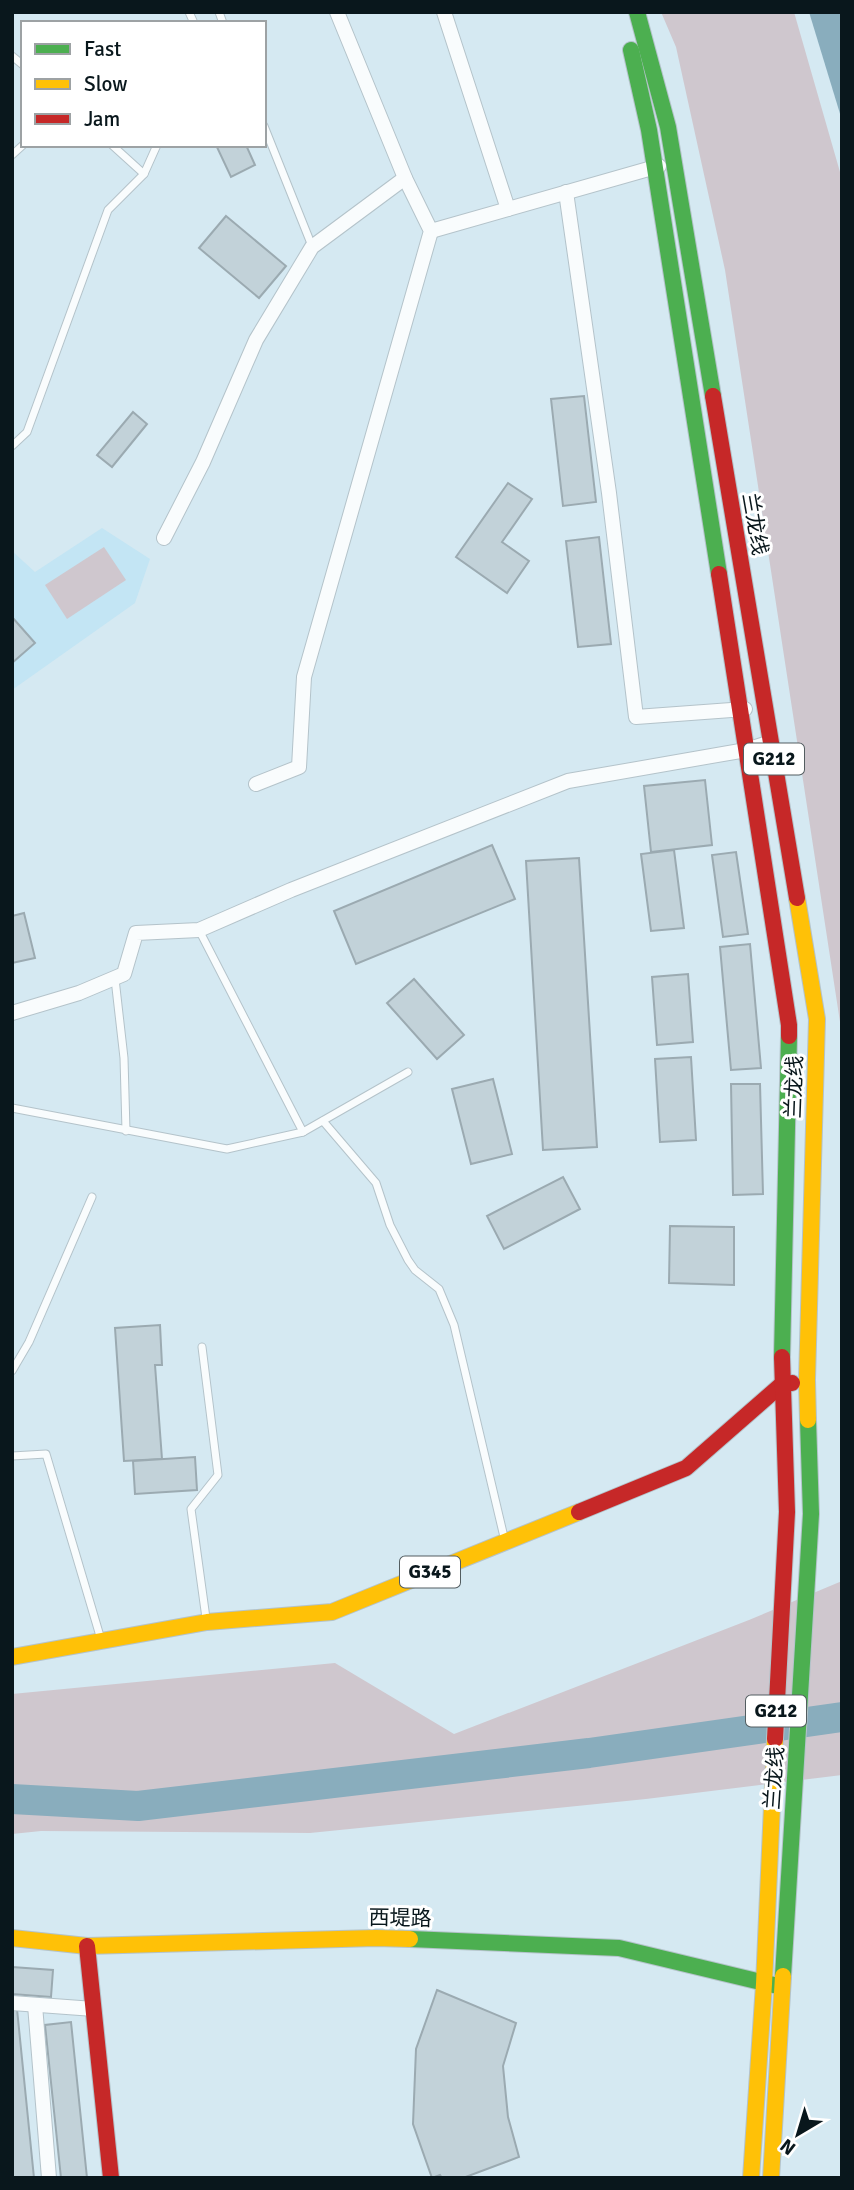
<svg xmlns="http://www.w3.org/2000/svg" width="854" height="2190" font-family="Signika,'Noto Sans SC',sans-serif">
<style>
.built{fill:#c3e5f4}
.green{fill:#cfc7ce}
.water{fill:#89adbd}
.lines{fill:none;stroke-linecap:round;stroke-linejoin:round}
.river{stroke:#89adbd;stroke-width:30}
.building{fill:#c2d2d9;stroke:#9baab1;stroke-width:2}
.lane-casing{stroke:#b4c3ca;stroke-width:9}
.street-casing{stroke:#b4c3ca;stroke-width:16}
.fast-casing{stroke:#b4c3ca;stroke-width:18}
.slow-casing{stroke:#b4c3ca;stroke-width:18}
.jam-casing{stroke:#b4c3ca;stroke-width:18}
.lane{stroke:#f9fcfd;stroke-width:7}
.street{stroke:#f9fcfd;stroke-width:14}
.fast{stroke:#4caf50;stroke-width:16}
.slow{stroke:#ffc107;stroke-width:16}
.jam{stroke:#c62828;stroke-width:16}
.labels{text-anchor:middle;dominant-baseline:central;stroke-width:6;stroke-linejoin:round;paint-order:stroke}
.shield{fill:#fff;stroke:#535d60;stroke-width:2}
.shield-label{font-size:19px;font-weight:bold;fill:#09171c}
.street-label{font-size:21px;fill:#09171c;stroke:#fff}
</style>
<rect width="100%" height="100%" fill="#d5e9f2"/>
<path class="built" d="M102 528 150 559 135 603 12 690V551L35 572Z"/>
<g class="green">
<path d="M661 12H794L842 179V1035L725 270 676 47Z"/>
<path d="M104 547 126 580 67 619 45 585Z"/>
<path d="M842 1581V1775L646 1799 310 1833 41 1831 12 1834V1694L335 1663 454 1734 749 1620Z"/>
</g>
<path class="water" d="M809 12H842V119L841 117Z"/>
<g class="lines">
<path class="river" d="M12 1799 138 1806 589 1753 842 1717"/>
</g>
<g class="building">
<path d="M216 145H246L255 165 231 177Z"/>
<path d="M226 216 286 266 259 298 199 248Z"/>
<path d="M584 396 596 502 563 506 551 399Z"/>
<path d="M133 412 147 424 112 467 97 455Z"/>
<path d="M508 483 532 499 502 542 529 561 507 593 456 557Z"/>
<path d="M599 537 611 644 578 647 566 541Z"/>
<path d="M12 617 35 643 12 663Z"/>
<path d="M705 780 712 845 651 852 644 786Z"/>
<path d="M492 845 515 899 356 964 334 911Z"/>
<path d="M674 850 684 928 651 931 641 854Z"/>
<path d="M736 852 748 934 723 937 712 855Z"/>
<path d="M579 858 597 1147 543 1150 526 861Z"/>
<path d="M24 913 35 958 12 963V916Z"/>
<path d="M750 944 761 1068 731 1070 720 947Z"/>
<path d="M688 974 693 1042 657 1045 652 977Z"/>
<path d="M414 979 464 1035 437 1059 387 1003Z"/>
<path d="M691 1057 696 1140 660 1142 655 1059Z"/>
<path d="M493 1079 512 1154 471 1164 452 1089Z"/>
<path d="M731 1084H760L763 1194 733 1195Z"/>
<path d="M563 1177 580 1209 504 1249 487 1216Z"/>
<path d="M670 1226 734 1227V1285L669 1283Z"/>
<path d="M160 1325 162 1365H155L162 1459 124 1461 115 1328Z"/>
<path d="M195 1457 197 1490 135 1494 133 1461Z"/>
<path d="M12 1967 53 1970 51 1997 12 1994Z"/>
<path d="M437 1990 516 2023 503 2066 508 2117 519 2157 463 2178H442L440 2175 432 2178 413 2124 416 2049Z"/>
<path d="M12 2009H17L34 2178H12Z"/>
<path d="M71 2022 87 2178H61L45 2025Z"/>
</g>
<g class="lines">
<g class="lane-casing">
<g id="lane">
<path d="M189 12 194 23"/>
<path d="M219 12 223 23"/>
<path d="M12 56 23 65"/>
<path d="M264 126 312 246"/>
<path d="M112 145 144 174"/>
<path d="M12 155 23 145"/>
<path d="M12 446 27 432 108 210 144 174 157 145"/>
<path d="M199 930 303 1132 408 1072"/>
<path d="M115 979 124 1058 126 1131"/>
<path d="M12 1108 227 1149 303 1132"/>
<path d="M323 1121 376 1183 390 1225 408 1260 415 1270 439 1289 454 1325 504 1537"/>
<path d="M202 1347 218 1475 191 1509 206 1618"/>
<path d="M12 1371 29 1342 92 1197"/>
<path d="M12 1456 46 1454 100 1636"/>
</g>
</g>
<g class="street-casing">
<g id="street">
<path d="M444 12 508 209"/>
<path d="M566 192 609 493 636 717 745 709"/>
<path d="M431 231 659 166"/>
<path d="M164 538 203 462 256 340 312 247 405 178"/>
<path d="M256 784 299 767 304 677 431 231 405 178 337 12"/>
<path d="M12 1013 79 993 124 974 136 933 199 930 291 890 568 781 746 750 771 742"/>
<path d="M12 2003 94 2009"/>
<path d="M35 2005 49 2178"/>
</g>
</g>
<g class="fast-casing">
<g id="fast">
<path d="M637 12 668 127 713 396"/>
<path d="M631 50 649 130 719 574"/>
<path d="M782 1357 789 1036"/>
<path d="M410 1939 619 1948 778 1986"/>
<path d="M783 1976 811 1514 808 1420"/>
</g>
</g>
<g class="slow-casing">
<g id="slow">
<path d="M797 898 817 1019 807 1380 808 1420"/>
<path d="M12 1657 207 1622 332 1612 579 1512"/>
<path d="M12 1938 87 1946 376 1938 410 1939"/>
<path d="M751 2178 764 1984 775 1739"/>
<path d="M771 2178 783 1976"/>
</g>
</g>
<g class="jam-casing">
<g id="jam">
<path d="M713 396 797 898"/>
<path d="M719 574 789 1025V1036"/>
<path d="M579 1512 686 1468 781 1385 792 1383"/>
<path d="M775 1739 787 1512 782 1357"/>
<path d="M87 1946 111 2178"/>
</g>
</g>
<use href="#lane" class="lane"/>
<use href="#street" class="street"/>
<use href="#fast" class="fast"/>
<use href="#slow" class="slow"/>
<use href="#jam" class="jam"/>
</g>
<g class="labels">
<g class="shield">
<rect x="744" y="743.5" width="60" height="31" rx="5"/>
<rect x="400" y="1556.5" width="60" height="31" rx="5"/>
<rect x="746" y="1695.5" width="60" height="31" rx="5"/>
</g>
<g class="shield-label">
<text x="774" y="759">G212</text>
<text x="430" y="1572">G345</text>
<text x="776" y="1711">G212</text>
</g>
<g class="street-label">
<text transform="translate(755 524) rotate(80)">兰龙线</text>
<text transform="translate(794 1087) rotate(-88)">兰龙线</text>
<text transform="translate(774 1778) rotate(-86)">兰龙线</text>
<text transform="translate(400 1918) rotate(1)">西堤路</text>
</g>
</g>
<rect width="854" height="2190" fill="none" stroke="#09171c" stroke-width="28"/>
<rect x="21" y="21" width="245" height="126" fill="#ffffff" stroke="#9da2a4" stroke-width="2"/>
<rect x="35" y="44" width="35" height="10" fill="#4caf50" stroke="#9da2a4" stroke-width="2"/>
<text x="84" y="56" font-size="21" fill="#09171c">Fast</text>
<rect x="35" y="79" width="35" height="10" fill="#ffc107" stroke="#9da2a4" stroke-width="2"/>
<text x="84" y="91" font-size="21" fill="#09171c">Slow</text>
<rect x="35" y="114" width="35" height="10" fill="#c62828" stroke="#9da2a4" stroke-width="2"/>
<text x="84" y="126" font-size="21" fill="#09171c">Jam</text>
<g transform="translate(798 2134) rotate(218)" stroke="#ffffff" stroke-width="5" paint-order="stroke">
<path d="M0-5L12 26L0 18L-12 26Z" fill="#09171c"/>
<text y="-10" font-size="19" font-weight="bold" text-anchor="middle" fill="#09171c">N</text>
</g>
</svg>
